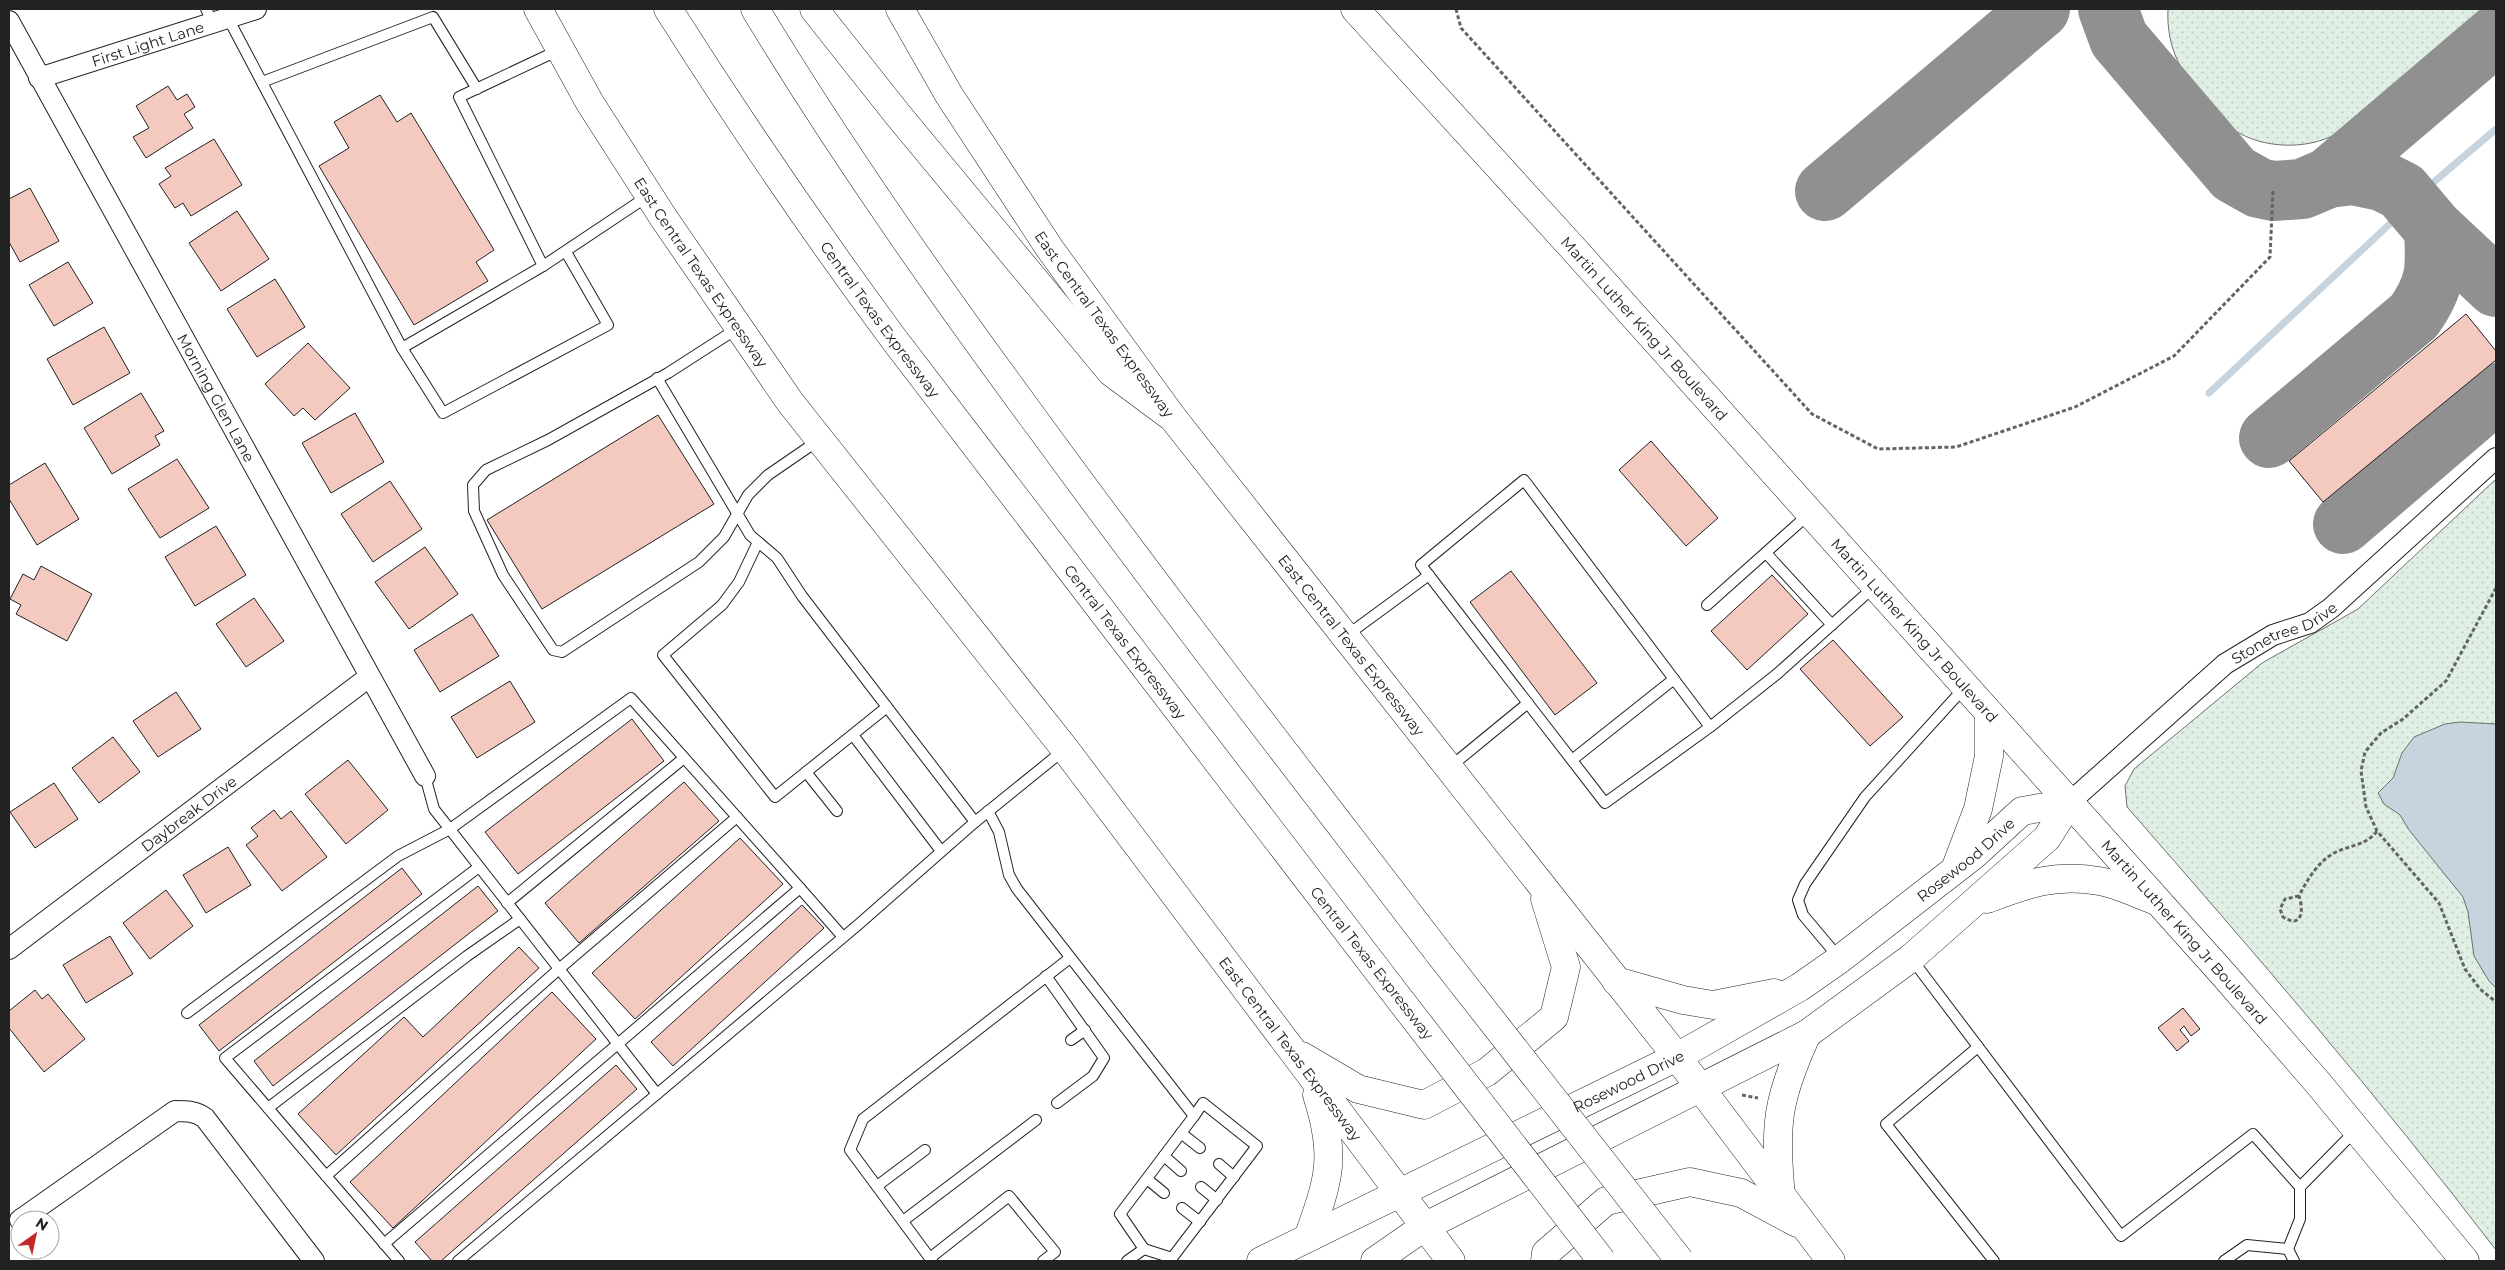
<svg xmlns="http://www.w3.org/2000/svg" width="2505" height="1270" font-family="Montserrat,sans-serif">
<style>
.grass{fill:url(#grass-dots);stroke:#6f6f6f}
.water{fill:#c7d3dd;stroke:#6f6f6f}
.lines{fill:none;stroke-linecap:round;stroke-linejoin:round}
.stream{stroke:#c7d3dd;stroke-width:7}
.taxiway{stroke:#909090;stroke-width:60}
.building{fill:#f3c9c0;stroke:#222}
.service-casing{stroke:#222;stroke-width:12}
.minor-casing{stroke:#222;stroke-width:22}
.secondary-casing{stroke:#222;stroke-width:29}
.motorway-casing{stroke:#222;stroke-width:29}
.path{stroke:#646464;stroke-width:3;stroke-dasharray:4 2.5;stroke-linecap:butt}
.service{stroke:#fff;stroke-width:10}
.minor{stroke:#fff;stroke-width:20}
.secondary{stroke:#fff;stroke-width:28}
.motorway{stroke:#fff;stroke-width:28}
.motorway-bridge-casing{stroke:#222;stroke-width:29;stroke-linecap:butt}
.motorway-bridge{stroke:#fff;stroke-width:28}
.labels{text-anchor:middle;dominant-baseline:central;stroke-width:4;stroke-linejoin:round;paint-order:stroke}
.street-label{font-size:15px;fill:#222;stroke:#fff}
</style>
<defs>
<pattern id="grass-dots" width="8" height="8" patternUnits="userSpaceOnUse" patternTransform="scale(1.25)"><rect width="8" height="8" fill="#e0efe3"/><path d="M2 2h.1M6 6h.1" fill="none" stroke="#c0cdc2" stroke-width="1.8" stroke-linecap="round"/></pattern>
</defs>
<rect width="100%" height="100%" fill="#fff"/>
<g class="grass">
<path d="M2168 9H2489C2460 33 2431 58 2402 82 2381 100 2360 121 2336 134 2307 150 2263 149 2234 130 2225 125 2217 114 2210 106 2183 78 2166 49 2168 9Z"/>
<path d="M2496 479V1250C2379 1097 2254 952 2127 807L2125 786 2134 769 2262 663 2358 609Z"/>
</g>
<path class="water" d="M2460 722 2496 724V988L2489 981 2474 956 2468 912 2463 897 2409 830 2400 815 2384 804 2378 793 2393 778 2402 753 2414 737 2445 724Z"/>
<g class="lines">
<g class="stream">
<path d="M2435 181 2496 129"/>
<path d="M2209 393 2394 220"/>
</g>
<g class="taxiway">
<path d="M2108 9 2119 39 2234 174 2259 188 2273 191 2302 189 2328 178 2496 35"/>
<path d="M2328 178 2353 175 2382 181 2402 191 2434 229 2496 287"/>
<path d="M1825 191 2040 9"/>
<path d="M2269 438 2414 316C2437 284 2436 267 2434 229"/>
<path d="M2343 524 2496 393"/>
</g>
</g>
<g class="building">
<path d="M168 86 177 100 187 94 195 107 184 114 193 128 146 158 133 137 149 128 136 106Z"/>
<path d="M380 95 397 122 411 113 494 250 476 262 488 281 414 325 319 166 349 148 334 122Z"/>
<path d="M214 139 242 185 191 216 183 203 175 208 159 184 171 176 165 168Z"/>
<path d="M30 188 59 241 20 262 9 242V199Z"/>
<path d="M237 211 269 259 221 291 189 243Z"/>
<path d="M68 262 93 303 54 326 29 285Z"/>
<path d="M275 279 305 327 257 357 227 309Z"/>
<path d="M2466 314 2496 351V360L2323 502 2289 461Z"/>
<path d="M104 327 130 373 73 405 47 359Z"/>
<path d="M308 343 350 388 315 420 303 408 294 416 265 384Z"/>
<path d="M141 393 164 431 155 436 160 445 112 474 84 428Z"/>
<path d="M355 413 384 462 331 493 302 443Z"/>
<path d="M658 415 714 504 542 609 487 520Z"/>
<path d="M1651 441 1718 518 1686 546 1619 470Z"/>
<path d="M177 459 209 508 160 538 128 489Z"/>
<path d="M45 463 79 519 37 545 9 499V485Z"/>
<path d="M390 481 422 529 373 562 341 514Z"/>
<path d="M216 526 246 575 195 606 165 557Z"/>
<path d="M425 547 458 594 409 629 375 582Z"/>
<path d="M41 566 92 594 67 641 16 614 21 605 10 599 23 574 34 580Z"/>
<path d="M1511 571 1597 683 1555 715 1470 602Z"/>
<path d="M1772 575 1808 614 1747 670 1711 631Z"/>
<path d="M254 598 284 641 246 667 216 624Z"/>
<path d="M472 614 499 656 440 692 414 650Z"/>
<path d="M1833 640 1903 717 1870 746 1800 669Z"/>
<path d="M510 681 535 722 477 758 451 717Z"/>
<path d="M176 692 201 729 158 757 133 721Z"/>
<path d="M632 719 664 761 518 874 485 832Z"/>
<path d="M113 737 140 772 99 803 72 768Z"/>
<path d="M348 760 388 810 346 844 305 794Z"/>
<path d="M684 782 719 821 579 943 545 903Z"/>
<path d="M54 783 78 819 35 848 10 812Z"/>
<path d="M274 810 281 819 291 811 327 857 282 891 246 845 258 836 251 828Z"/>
<path d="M740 838 783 884 635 1019 592 973Z"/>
<path d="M228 847 251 885 206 913 183 875Z"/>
<path d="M402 868 422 894 219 1051 199 1025Z"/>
<path d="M478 886 498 911 273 1086 254 1061Z"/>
<path d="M166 890 193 926 150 959 123 923Z"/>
<path d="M802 905 824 928 673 1066 651 1042Z"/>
<path d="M110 936 133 974 86 1003 63 965Z"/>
<path d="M519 947 539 968 336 1155 298 1114 404 1017 423 1037Z"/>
<path d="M35 990 42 999 48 994 85 1039 44 1072 9 1028V1011Z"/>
<path d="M552 992 596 1039 393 1228 350 1182Z"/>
<path d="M2183 1008 2200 1029 2191 1036 2184 1026 2180 1030 2189 1041 2177 1051 2158 1028Z"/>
<path d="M616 1065 637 1089 441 1261H432L415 1242Z"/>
</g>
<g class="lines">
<g class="service-casing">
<g id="service">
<path d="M206 9 213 23"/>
<path d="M228 18 402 348 543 266"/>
<path d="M559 50 459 97 543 266 648 196"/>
<path d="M262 82 433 17 477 89"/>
<path d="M738 328 668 373 548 440 486 470 473 485 474 511 503 575 553 650 562 652 699 562 724 537 748 495 768 475 819 440"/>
<path d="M402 348 443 413 608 325 566 252"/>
<path d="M657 378 750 535 777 558 802 596 975 822"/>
<path d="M758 542 739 582 722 605 663 655 775 797 887 707"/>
<path d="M1766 553 1832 625"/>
<path d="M1707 605 1809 514"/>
<path d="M1346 636 1429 575"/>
<path d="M1710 727 1524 480 1421 565 1605 803 1710 727 1777 674 1875 586"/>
<path d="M853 735 941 851"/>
<path d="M1572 760 1674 679"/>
<path d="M1450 767 1528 703"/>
<path d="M806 772 837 811"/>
<path d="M425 776 434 809 657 1094 859 924 975 822 1064 750"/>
<path d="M988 811 999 832 1009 875 1017 889 1194 1116 1120 1214 1144 1249 1127 1261"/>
<path d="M507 903 684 758"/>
<path d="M1911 958 2121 1236 2253 1134 2300 1187"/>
<path d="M1840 959 1803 915 1798 900 1805 884 1865 797 1965 687"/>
<path d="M1046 976 1104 1058 1093 1076 1057 1103"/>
<path d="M187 1013 398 856 450 829 631 698 800 888"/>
<path d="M1071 1040 1085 1030"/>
<path d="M1978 1047 1886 1124 1994 1261"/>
<path d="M268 1108 467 956 520 919"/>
<path d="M1181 1133 1200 1148"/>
<path d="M1164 1156 1181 1171"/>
<path d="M1219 1164 1234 1177"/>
<path d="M326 1176 559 969 737 817"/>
<path d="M1147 1179 1164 1193"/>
<path d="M877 1186 925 1150"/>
<path d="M1201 1187 1217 1200"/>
<path d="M1182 1208 1200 1222"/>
<path d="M903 1221 1036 1120"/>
<path d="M384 1244 800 888 843 937"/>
<path d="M1144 1249 1172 1258 1257 1146 1203 1103 1194 1116"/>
<path d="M2288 1249 2294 1261"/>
<path d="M930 1258 1009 1196 1055 1252 1043 1261"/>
<path d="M399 1261 225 1058 479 867"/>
<path d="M458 1261 657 1094"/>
<path d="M932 1261 850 1150 863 1119 1070 958"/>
<path d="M2224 1261 2247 1245 2288 1249 2300 1219V1187L2356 1130"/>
</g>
</g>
<g class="minor-casing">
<g id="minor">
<path id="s1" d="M9 21 425 776"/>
<path id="s2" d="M39 78 256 9"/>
<path id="s3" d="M2069 803 2225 664 2273 635 2310 623 2331 608 2496 458"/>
<path id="s4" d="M9 949 369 677"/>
<path d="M20 1220 175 1111C186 1111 196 1111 205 1118L314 1261"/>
</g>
</g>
<g class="secondary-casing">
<g id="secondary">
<path id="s5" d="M538 9 590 103 663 217 790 402 1065 749 1451 1261"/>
<path id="s6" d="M900 9 949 95 1050 249 1173 418 1677 1057 1831 1261"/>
<path id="s7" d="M1355 9 1571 246 2224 975 2318 1083 2465 1261"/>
<path d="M1956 867 1978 809 1989 756V713"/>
<path d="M1987 899C2027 884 2056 873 2099 881 2118 884 2137 894 2154 900"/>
<path d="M1616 981 1683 1000 1713 1005 1774 993"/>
<path d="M1302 1056 1358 1089 1424 1105 1487 1072 1554 1017 1566 967 1545 899"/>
<path d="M1781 1196C1774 1125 1777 1099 1807 1034"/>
<path d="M1308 1238C1329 1179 1337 1157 1317 1095"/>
<path id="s8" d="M1261 1261 1677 1057 1800 987 1840 959 1974 855 2022 811 2069 803"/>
<path d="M1375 1261 1424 1227 1807 1034 1911 958 2047 838 2069 803"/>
<path d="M1545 1261 1546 1253 1606 1201 1690 1182 1741 1193 1797 1223"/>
</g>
</g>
<g class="motorway-casing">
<g id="motorway">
<path id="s9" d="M668 9C739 121 814 231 893 338L1391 988"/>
<path d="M755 9C844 156 943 296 1045 434 1173 609 1306 780 1438 952"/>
<path d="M814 9 898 115 1111 372 1173 418"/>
</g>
</g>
<g class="path">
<path d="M1456 9 1461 28 1812 414 1878 449 1956 447 2075 407 2174 356 2270 257 2273 191"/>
<path d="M2496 588 2446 681 2403 719 2381 733 2365 752 2361 771 2366 807 2377 831 2439 903 2465 969 2480 989 2496 1002"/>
<path d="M2299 896 2285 899 2280 909 2283 917C2302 929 2304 911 2299 896 2307 880 2319 860 2336 852 2351 845 2367 845 2377 831"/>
<path d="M1742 1095 1758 1098"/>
</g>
<use href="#service" class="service"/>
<use href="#minor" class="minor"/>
<use href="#secondary" class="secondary"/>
<use href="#motorway" class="motorway"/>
<g class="motorway-bridge-casing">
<g id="motorway-bridge">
<path d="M1438 952 1680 1261"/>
<path d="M1391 988 1602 1261"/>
</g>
</g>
<use href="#motorway-bridge" class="motorway-bridge"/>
</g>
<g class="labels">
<g class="street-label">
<text stroke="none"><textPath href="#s2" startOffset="114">First Light Lane</textPath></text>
<text stroke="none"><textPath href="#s5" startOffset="310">East Central Texas Expressway</textPath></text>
<text stroke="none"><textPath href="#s9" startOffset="376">Central Texas Expressway</textPath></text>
<text stroke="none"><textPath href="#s6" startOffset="376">East Central Texas Expressway</textPath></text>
<text stroke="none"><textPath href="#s7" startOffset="431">Martin Luther King Jr Boulevard</textPath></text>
<text stroke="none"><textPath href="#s1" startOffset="430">Morning Glen Lane</textPath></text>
<text stroke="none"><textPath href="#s7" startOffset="836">Martin Luther King Jr Boulevard</textPath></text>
<text stroke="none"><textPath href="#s3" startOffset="276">Stonetree Drive</textPath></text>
<text stroke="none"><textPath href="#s9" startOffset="781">Central Texas Expressway</textPath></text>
<text stroke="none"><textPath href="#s6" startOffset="781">East Central Texas Expressway</textPath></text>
<text stroke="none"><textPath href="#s4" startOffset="225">Daybreak Drive</textPath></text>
<text stroke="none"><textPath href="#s8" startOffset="814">Rosewood Drive</textPath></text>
<text stroke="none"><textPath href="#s7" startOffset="1241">Martin Luther King Jr Boulevard</textPath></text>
<text transform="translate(1372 963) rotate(52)">Central Texas Expressway</text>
<text stroke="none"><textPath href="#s5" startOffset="1285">East Central Texas Expressway</textPath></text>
<text stroke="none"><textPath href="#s8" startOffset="409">Rosewood Drive</textPath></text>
</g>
</g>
<rect width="2505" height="1270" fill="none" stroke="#222222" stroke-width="20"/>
<g transform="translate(35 1235) rotate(33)"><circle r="24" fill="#ffffff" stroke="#a7a7a7"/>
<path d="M0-4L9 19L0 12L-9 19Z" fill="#c62828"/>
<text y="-8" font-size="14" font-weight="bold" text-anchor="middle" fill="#222222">N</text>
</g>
</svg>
